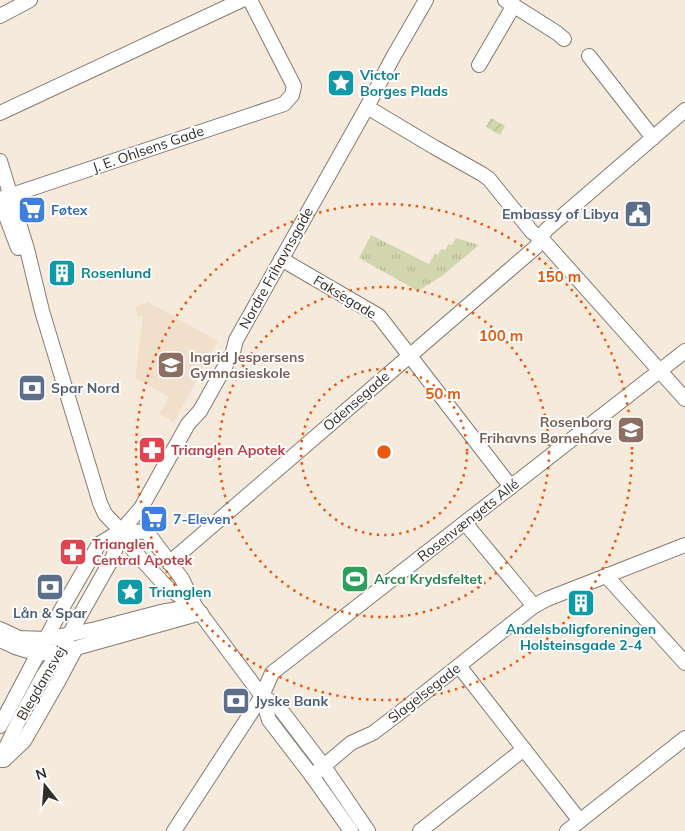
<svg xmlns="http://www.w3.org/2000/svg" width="685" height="831" font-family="Mulish,sans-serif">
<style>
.built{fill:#f0dfcb}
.grass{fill:url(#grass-tufts)}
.garden{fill:url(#garden-furrows)}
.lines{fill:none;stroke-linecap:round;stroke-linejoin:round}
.minor-casing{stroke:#867b6f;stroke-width:16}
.minor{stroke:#fff;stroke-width:14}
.ring{fill:none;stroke:#e8590c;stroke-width:2.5;stroke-dasharray:2.5 5}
.labels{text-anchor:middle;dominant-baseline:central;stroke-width:4;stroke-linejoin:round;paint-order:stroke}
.culture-label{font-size:14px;font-weight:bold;fill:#0d838f;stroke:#fff;text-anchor:start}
.street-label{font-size:14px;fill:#322d28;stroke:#fff}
.shop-label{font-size:14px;font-weight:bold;fill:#366cbe;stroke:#fff;text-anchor:start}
.service-label{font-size:14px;font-weight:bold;fill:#4e5e75;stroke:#fff;text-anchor:start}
.education-label{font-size:14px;font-weight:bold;fill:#785e54;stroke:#fff;text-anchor:start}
.health-label{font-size:14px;font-weight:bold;fill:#be3a42;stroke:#fff;text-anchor:start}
.leisure-label{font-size:14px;font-weight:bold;fill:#27864d;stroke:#fff;text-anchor:start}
.centre{fill:#e8590c;stroke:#fff;stroke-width:2.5}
.ring-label{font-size:15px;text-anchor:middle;font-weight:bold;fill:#e8590c;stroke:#fff;stroke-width:4;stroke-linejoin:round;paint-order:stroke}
</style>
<defs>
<pattern id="grass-tufts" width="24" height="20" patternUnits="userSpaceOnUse" patternTransform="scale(1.25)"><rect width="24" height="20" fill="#d2d6af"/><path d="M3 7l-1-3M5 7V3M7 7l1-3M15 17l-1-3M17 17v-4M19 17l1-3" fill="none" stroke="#b5b897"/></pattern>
<pattern id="garden-furrows" width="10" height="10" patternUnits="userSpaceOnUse" patternTransform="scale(1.25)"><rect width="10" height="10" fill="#d2d6af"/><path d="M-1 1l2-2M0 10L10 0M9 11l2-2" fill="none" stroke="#b5b897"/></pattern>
</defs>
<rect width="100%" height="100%" fill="#f6eadd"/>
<path class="built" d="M148 302 218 341 174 422 159 414 169 397 135 378 143 316H138L135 306Z"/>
<path class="grass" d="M371 235 429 264 435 253 438 255 441 249 445 250 449 244 452 245 456 238 479 245 442 276 418 291 359 258Z"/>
<path class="garden" d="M491 118 505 126 500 135 486 127Z"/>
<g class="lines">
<g class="minor-casing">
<g id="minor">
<path d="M505 0 557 33 564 39"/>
<path d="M0 16 30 0"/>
<path d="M589 56 653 138"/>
<path d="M479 65 514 5"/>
<path d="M367 107 434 147 482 174 489 179 532 232 541 238 685 399"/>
<path d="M0 113 242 0"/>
<path d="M0 161 27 249 42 311 100 503 105 514 121 531 134 551 162 582 169 589 195 606"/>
<path d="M0 199 284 104 292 95 294 86 250 0"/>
<path d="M0 200 18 248"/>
<path d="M281 259 379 316 511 487"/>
<path d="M465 523 534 606"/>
<path d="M121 531 147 532 182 579 195 606 262 696 269 720 312 776 351 831"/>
<path d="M169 563 536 247 546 230 685 110"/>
<path d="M607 575 609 579 685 663"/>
<path d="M0 629 19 638 46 639 96 629 161 612 195 606"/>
<path d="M0 640 15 647 38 654 76 648 201 613"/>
<path d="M459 666 580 821"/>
<path d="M262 696 278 706 323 765 368 831"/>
<path d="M0 726 61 610 99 544 121 531 141 508 188 424 200 411 233 352 236 340 367 107 392 59 426 0"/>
<path d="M0 760 20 718 43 676 60 651 113 557 121 531"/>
<path d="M4 760 24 741 59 680 76 648"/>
<path d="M312 776 351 743 373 733 398 714 534 606 547 599 685 545"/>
<path d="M174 831 262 696 272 673 685 351"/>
<path d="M420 831 524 749"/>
<path d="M567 831 685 738"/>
</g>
</g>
<use href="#minor" class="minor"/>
</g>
<g class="ring">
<circle cx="384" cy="452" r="83"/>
<circle cx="384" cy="452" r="165"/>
<circle cx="384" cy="452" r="248"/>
</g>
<defs>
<g id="sight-square" transform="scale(1.4375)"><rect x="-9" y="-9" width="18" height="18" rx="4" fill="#0f9aa8" stroke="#fff"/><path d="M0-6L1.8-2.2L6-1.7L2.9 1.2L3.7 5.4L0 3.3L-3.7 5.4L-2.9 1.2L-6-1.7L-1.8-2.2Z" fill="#fff"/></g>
<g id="supermarket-square" transform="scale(1.4375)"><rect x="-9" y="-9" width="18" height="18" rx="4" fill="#3f7fe0" stroke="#fff"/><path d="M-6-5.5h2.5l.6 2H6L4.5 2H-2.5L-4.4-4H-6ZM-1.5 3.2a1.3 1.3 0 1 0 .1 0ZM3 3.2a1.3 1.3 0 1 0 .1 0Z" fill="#fff"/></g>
<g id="civic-square" transform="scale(1.4375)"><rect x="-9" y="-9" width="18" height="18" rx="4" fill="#5c6f8a" stroke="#fff"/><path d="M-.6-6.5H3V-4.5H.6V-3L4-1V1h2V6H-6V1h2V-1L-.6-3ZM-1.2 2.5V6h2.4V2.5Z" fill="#fff"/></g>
<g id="building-square" transform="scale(1.4375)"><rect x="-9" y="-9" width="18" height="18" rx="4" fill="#0f9aa8" stroke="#fff"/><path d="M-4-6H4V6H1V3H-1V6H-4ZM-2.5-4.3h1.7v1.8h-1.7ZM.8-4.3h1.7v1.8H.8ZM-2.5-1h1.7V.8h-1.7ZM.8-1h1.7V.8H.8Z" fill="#fff"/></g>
<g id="school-square" transform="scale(1.4375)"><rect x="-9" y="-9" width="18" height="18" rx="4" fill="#8d6e63" stroke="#fff"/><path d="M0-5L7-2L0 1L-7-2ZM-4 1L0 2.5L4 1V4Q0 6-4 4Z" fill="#fff"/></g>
<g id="bank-square" transform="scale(1.4375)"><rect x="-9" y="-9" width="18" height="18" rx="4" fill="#5c6f8a" stroke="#fff"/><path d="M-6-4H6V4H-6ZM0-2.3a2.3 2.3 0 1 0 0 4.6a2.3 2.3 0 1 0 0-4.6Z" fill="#fff"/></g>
<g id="pharmacy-square" transform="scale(1.4375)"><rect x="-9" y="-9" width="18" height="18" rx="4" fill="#e0444e" stroke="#fff"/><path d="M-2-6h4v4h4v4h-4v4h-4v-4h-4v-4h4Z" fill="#fff"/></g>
<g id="stadium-square" transform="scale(1.4375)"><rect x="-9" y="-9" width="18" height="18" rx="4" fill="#2e9e5b" stroke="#fff"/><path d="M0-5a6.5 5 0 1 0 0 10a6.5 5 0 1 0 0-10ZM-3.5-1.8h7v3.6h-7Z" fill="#fff"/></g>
</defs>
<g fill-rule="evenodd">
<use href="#sight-square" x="341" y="83"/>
<use href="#supermarket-square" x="32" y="210"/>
<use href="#civic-square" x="638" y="214"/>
<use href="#building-square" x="62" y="273"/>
<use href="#school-square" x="171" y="365"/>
<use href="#bank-square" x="32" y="388"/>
<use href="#school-square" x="631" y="430"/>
<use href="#pharmacy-square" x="152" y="450"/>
<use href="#supermarket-square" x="154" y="519"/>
<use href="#pharmacy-square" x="73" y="552"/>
<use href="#stadium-square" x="355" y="579"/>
<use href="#bank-square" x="50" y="587"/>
<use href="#sight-square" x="130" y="592"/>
<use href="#building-square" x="581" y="603"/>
<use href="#bank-square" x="236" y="701"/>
</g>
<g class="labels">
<g class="culture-label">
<text x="360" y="75">Victor<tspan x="360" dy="16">Borges Plads</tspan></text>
<text x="81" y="273">Rosenlund</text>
<text x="149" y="592">Trianglen</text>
<text x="581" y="629" text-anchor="middle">Andelsboligforeningen<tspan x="581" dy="16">Holsteinsgade 2-4</tspan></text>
</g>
<g class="street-label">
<text transform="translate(148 149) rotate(-19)">J. E. Ohlsens Gade</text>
<text transform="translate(276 268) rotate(-61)">Nordre Frihavnsgade</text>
<text transform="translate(345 297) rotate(31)">Faksegade</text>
<text transform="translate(356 401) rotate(-41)">Odensegade</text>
<text transform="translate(468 520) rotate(-38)">Rosenvængets Allé</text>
<text transform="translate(41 683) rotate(-60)">Blegdamsvej</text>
<text transform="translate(424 693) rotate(-38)">Slagelsegade</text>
</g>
<g class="shop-label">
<text x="51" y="210">Føtex</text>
<text x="173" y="519">7-Eleven</text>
</g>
<g class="service-label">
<text x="619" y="214" text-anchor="end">Embassy of Libya</text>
<text x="51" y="388">Spar Nord</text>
<text x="50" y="613" text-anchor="middle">Lån &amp; Spar</text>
<text x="255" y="701">Jyske Bank</text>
</g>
<g class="education-label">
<text x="190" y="357">Ingrid Jespersens<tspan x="190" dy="16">Gymnasieskole</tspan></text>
<text x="612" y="422" text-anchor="end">Rosenborg<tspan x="612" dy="16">Frihavns Børnehave</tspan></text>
</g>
<g class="health-label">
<text x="171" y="450">Trianglen Apotek</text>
<text x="92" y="544">Trianglen<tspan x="92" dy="16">Central Apotek</tspan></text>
</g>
<g class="leisure-label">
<text x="374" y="579">Arca Krydsfeltet</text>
</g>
</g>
<circle cx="384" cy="452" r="8" class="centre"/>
<g class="ring-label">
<text x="559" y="282">150 m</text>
<text x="501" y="341">100 m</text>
<text x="443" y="399">50 m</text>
</g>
<g transform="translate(45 786) rotate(343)" stroke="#ffffff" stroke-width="4" paint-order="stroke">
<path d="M0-4L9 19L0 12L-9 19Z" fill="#322d28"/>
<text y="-8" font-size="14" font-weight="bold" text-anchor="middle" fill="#322d28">N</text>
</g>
</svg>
